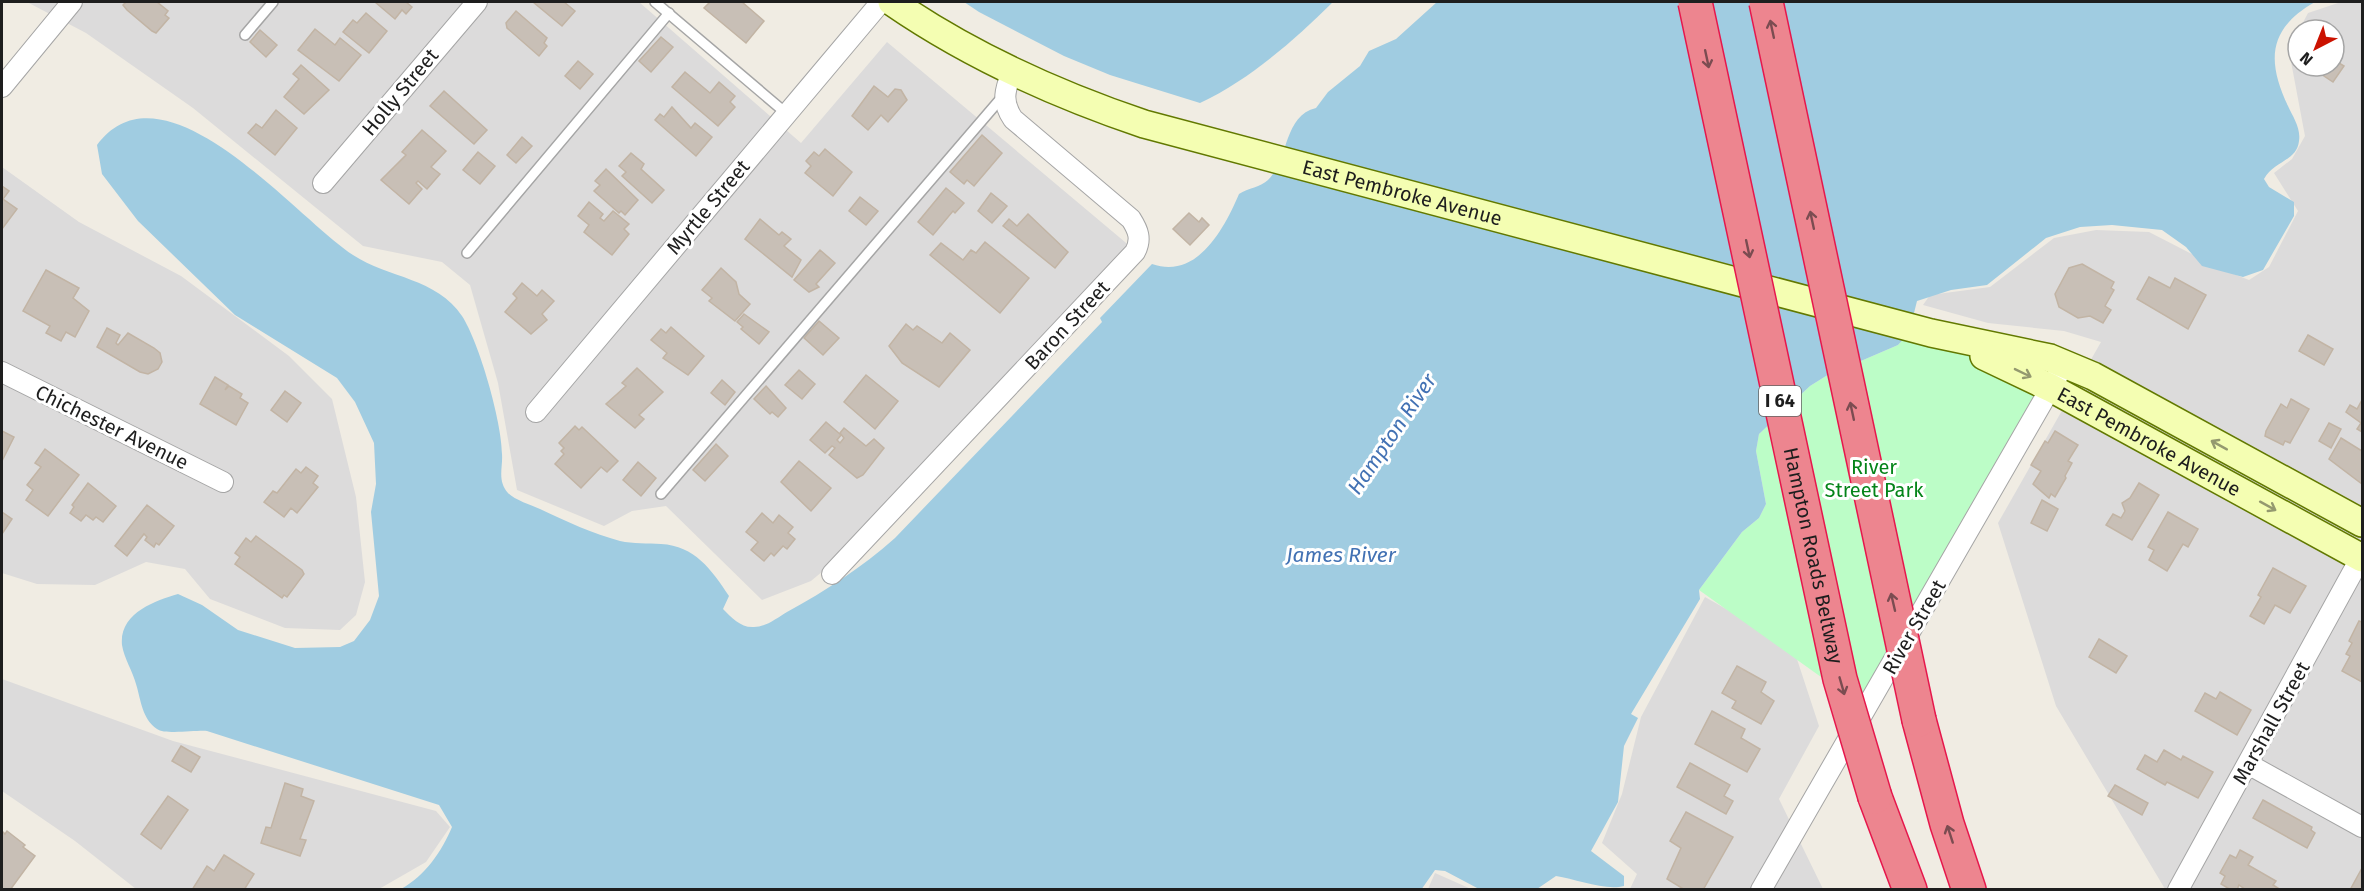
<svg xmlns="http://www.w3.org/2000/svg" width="2364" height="891" font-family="'Fira Sans',sans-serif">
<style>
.residential{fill:#dcdbdb}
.park{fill:#bcfdc7}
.water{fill:#a0cce1}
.building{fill:#c8bfb6;stroke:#c2b4a4;stroke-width:1.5}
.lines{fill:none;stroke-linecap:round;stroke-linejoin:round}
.service-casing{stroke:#a5a5a5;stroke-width:12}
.minor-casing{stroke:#a5a5a5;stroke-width:22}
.secondary-casing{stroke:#627900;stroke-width:30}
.motorway-casing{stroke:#e6174c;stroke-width:36}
.service{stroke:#fff;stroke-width:9}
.minor{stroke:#fff;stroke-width:20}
.secondary{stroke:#f4feb2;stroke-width:27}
.motorway{stroke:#ed858f;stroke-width:33}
.motorway-bridge-casing{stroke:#e6174c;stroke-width:36;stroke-linecap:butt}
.motorway-bridge{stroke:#ed858f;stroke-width:33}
.oneway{stroke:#7b4c51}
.oneway2{stroke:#94996f}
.labels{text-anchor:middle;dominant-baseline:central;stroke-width:6;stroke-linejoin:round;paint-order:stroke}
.shield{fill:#fff;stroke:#626262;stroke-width:1.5}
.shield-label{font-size:18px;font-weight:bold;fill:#1e1e1e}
.street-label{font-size:20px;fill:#1e1e1e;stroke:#fff}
.park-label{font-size:20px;fill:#048419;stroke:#fff}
.water-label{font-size:21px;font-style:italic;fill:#4372b4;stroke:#fff}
</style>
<rect width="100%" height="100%" fill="#f0ece3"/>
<g class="residential">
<path d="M27 2H639L801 143 887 42 1144 258 931 481 811 581 762 600 666 506 632 511 604 526 517 490 498 383 470 285 442 262 363 246 193 108 86 33Z"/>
<path d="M2341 2H2362V889H2165L2056 706 1998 523 2101 342 2064 331 1988 323 1923 305 1930 295 1990 287 2054 238 2096 230 2149 232 2221 269 2249 280 2269 267 2298 211 2274 173 2292 159 2305 136 2289 51 2298 33V66H2334V30H2299L2308 13Z"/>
<path d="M2 167 79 222 181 276 289 356 332 399 356 497 365 582 356 615 340 630 285 628 210 599 185 569 146 562 95 585 37 584 2 573Z"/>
<path d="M1705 597 1793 647 1819 726 1779 799 1823 889H1630L1637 874 1602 843 1622 794 1641 717Z"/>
<path d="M2 679 173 741 436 811 450 827 426 862 379 889H136L75 841 2 791Z"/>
<path d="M1435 873 1471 889H1428Z"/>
</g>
<path class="park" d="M1909 333 1960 347 2053 386 1870 712 1699 590 1742 532 1759 518 1766 504 1756 451 1759 434 1810 386 1826 376 1898 345Z"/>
<g class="water">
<path d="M964 2H1333C1293 41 1251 79 1200 103L1110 75 1064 56 979 12Z"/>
<path d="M1437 2H2315C2269 28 2266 60 2288 106 2293 117 2301 128 2299 141 2297 161 2274 161 2264 179L2269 187 2294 202V216L2263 270 2243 277 2202 266 2186 247 2162 230 2112 225 2080 227 2046 238 1987 285 1951 290 1917 301 1909 333 1898 345 1826 376 1810 386 1759 434 1756 451 1766 504 1759 518 1742 532 1699 590 1700 599 1631 714 1638 718 1624 746 1618 802 1591 851 1624 876V886C1605 891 1576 879 1556 876L1537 889H1479L1445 871 1435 870 1421 890 401 889C425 876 442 851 452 827L439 805 207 731C196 730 165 735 157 729 142 719 141 700 136 684 133 672 124 658 122 645 119 613 155 601 178 594L202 605 238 630 295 648 340 647 354 641 370 620 379 596 371 512 376 484 374 443 355 402 337 378 235 315 138 221 102 174 97 145C164 55 296 218 353 255 388 278 437 278 462 316 479 342 502 422 502 454 503 468 497 480 508 493 515 500 531 505 540 509 565 521 594 534 620 541 633 544 648 543 661 544 695 546 711 569 729 596L723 609C732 618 741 628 754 627 766 627 777 618 787 612 827 590 861 568 895 538L1102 322 1100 318 1152 264C1197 280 1224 229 1239 194 1248 188 1261 187 1268 180 1289 160 1283 116 1316 108L1328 92 1360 66 1369 51 1396 39Z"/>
</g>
<g class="building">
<path d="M126 2H157L168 11 165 15 169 18 156 33 152 31 127 10 123 5Z"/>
<path d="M375 2H406L412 7 406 14 402 10 395 19Z"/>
<path d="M533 2H564L575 11 562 26Z"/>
<path d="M710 2H742L764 21 746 43 704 8Z"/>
<path d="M516 11 547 38 544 43 547 46 539 56 507 28 506 23Z"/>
<path d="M366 13 387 31 369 53 343 32 353 20 357 23Z"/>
<path d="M315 29 335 45 340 38 361 55 339 81 298 50Z"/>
<path d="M260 30 277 45 266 57 250 42Z"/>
<path d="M661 37 673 47 651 72 639 61Z"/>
<path d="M2334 60 2344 66 2333 82 2321 74 2326 66H2334Z"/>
<path d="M578 61 593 74 580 89 565 76Z"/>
<path d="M301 65 329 90 304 114 284 97 299 79 293 74Z"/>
<path d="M685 72 710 93 719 82 735 96 730 102 735 107 718 126 672 87Z"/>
<path d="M874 86 888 97 895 89 901 90 907 100 888 122 881 115 868 130 852 116Z"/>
<path d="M444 91 487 130 474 144 430 106Z"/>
<path d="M672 107 691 128 695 123 712 137 696 156 655 120 660 114 664 117Z"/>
<path d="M276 110 297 128 275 155 248 133 256 124 262 128Z"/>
<path d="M422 130 446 151 431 167 440 174 427 189 418 181 416 183 422 189 409 204 381 180 406 155 402 152Z"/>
<path d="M982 135 1002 153 974 186 967 180 964 184 950 172Z"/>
<path d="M522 137 532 146 516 163 507 155Z"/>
<path d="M825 149 852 172 833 196 805 173 811 166 806 161 814 152 819 156Z"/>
<path d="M478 152 495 166 480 184 463 170Z"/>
<path d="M631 153 644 164 641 169 664 190 652 203 622 176 626 172 619 166Z"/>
<path d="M606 169 638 200 625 215 621 211 619 213 594 191 600 185 595 181Z"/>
<path d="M2 186 9 191 3 199 17 209 2 229Z"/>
<path d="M946 188 964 203 955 213 953 211 933 235 918 222Z"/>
<path d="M991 193 1007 206 992 223 978 211Z"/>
<path d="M860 197 878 211 866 225 849 211Z"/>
<path d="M589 202 603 214 600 218 604 221 613 211 629 224 624 229 629 234 612 255 584 232 589 225 578 216Z"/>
<path d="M1189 213 1199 222 1202 218 1209 225 1190 245 1173 229Z"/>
<path d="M1028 214 1068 252 1055 268 1003 226 1009 219 1017 226Z"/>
<path d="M760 219 779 235 782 232 791 239 784 246 801 260 792 277 745 239Z"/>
<path d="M985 242 1029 278 1000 313 930 255 941 243 963 260 971 250 976 253Z"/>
<path d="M820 250 835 263 816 284 819 287 809 292 794 280Z"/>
<path d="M2082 264 2114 282 2111 288 2114 290 2105 306 2111 310 2103 323 2090 316 2078 318 2059 307 2055 294 2069 268Z"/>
<path d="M721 268 736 282 739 294 750 304 735 321 709 301 712 298 702 290Z"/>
<path d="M46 270 79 288 73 298 89 311 75 337 66 332 61 341 46 333 50 326 23 311Z"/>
<path d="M2149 277 2170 288 2175 278 2206 295 2188 329 2137 299Z"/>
<path d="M522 283 537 296 542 290 554 301 542 314 547 320 531 334 505 312 517 298 513 294Z"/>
<path d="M744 314 769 332 759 344 741 329 743 327 737 322Z"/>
<path d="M819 321 839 338 823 355 804 338Z"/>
<path d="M906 324 913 330 917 326 942 343 950 333 970 350 939 387 902 363 889 346Z"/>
<path d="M671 327 704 356 688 375 663 358 667 353 651 340 661 329 666 333Z"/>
<path d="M107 328 120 335 116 343 118 345 128 333 154 348 160 353 162 362 158 369 148 374 140 372 97 347Z"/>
<path d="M2308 335 2333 349 2324 365 2299 351Z"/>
<path d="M637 368 663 392 639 415 644 419 635 428 606 404 626 386 622 383Z"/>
<path d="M799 370 815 384 802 399 785 385Z"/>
<path d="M866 375 898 401 875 429 844 402Z"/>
<path d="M215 377 228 385 225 390 229 386 242 394 240 398 248 403 236 425 200 404Z"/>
<path d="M722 380 735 392 725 405 711 393Z"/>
<path d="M766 386 786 408 778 417 772 412 770 414 754 399Z"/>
<path d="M285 391 301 403 287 422 271 410Z"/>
<path d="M2291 399 2309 409 2290 443 2285 441 2283 445 2265 436 2266 431 2281 404 2287 408Z"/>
<path d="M2362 400V432L2357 429 2361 423 2346 412 2350 405 2357 409Z"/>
<path d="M826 422 841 435 837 440 840 443 844 438 840 433 844 428 866 446 874 439 884 448 863 475 857 478 829 455 835 448 832 446 825 453 810 440Z"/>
<path d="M2329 423 2341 429 2331 448 2319 441Z"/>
<path d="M575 426 579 430 582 427 618 461 607 472 601 467 581 488 555 464 564 454 561 451 564 448 559 443Z"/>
<path d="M2 431 14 437 2 461Z"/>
<path d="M2055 431 2078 445 2068 461 2072 463 2065 476 2066 478 2055 497 2051 494 2049 498 2033 484 2041 471 2031 465 2045 441 2048 443Z"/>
<path d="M2341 438 2362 451V484L2329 459Z"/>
<path d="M716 444 728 456 705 481 693 470Z"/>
<path d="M45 449 79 475 48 516 26 500 33 490 27 485 41 467 35 463Z"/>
<path d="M799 461 831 488 811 511 781 482Z"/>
<path d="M638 462 656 478 641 496 623 480Z"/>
<path d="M306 467 318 476 313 483 318 487 297 513 291 508 284 517 264 502 273 491 277 493 296 469 301 473Z"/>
<path d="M88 483 116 506 103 522 96 517 93 520 86 515 81 521 70 513 74 507 72 505Z"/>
<path d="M2139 483 2159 495 2132 540 2106 525 2113 514 2121 518 2125 511 2122 503 2130 498Z"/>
<path d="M2042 500 2058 509 2047 531 2031 523Z"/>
<path d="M147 505 174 526 159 545 156 543 154 547 145 540 147 537 144 534 127 556 115 546Z"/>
<path d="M2 512 12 519 2 534Z"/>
<path d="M2168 512 2198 529 2188 547 2183 544 2167 571 2149 560 2154 550 2148 547Z"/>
<path d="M762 513 773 523 779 515 793 527 788 533 795 539 787 549 783 546 774 556 771 553 764 561 751 550 758 542 746 532Z"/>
<path d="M256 536 302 570 304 574 287 597 284 595 282 598 235 564 240 557 235 553 246 538 251 542Z"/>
<path d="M2273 568 2306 586 2290 613 2275 605 2264 624 2250 616 2261 597 2258 595Z"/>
<path d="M2359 621 2362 622V682L2342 671 2350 656 2346 654 2352 643 2349 641Z"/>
<path d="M2099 639 2127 656 2116 673 2089 657Z"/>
<path d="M1737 666 1766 682 1761 692 1774 701 1761 724 1732 708 1736 701 1722 693Z"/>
<path d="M2220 692 2251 710 2237 735 2195 711 2205 693 2216 699Z"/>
<path d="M1712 711 1745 729 1741 738 1760 749 1747 772 1695 744Z"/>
<path d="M181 746 200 757 191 772 172 761Z"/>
<path d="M2164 750 2181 760 2183 756 2213 772 2198 798 2167 782 2165 785 2137 769 2145 755 2157 762Z"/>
<path d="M1690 763 1730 785 1724 796 1733 801 1726 814 1677 787Z"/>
<path d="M285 783 303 789 301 796 314 801 300 839 306 840 300 856 261 843 266 827 271 828Z"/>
<path d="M2115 785 2148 803 2142 815 2108 796Z"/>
<path d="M168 796 188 810 161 849 141 834Z"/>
<path d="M2263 800 2312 827 2311 830 2315 833 2307 848 2253 818Z"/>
<path d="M1686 812 1733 837 1703 890H1685L1667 879 1681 848 1670 841Z"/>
<path d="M2 831 5 834 7 831 25 845 23 847 35 856 10 890H2Z"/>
<path d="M2240 850 2253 857 2248 865 2276 881 2273 885 2281 890H2246L2239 885 2237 890H2231L2221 884 2225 876 2220 873 2230 855 2236 858Z"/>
<path d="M224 855 254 874 244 890H192L207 866 214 871Z"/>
<path d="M2362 868V890H2350Z"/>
</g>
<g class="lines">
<g class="service-casing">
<g id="service">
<path d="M655 2 787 114"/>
<path d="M245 35 273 2"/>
<path d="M467 253 669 13"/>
<path d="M661 494 1003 96"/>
</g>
</g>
<g class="minor-casing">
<g id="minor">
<path d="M2 87 72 2"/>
<path d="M323 183 477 2"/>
<path d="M2 372 223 482"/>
<path d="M536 412 881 2"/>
<path d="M832 574 1135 252C1142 239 1138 230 1131 219L1013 119C1001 101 1005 90 1012 71"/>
<path d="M2248 764 2362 827"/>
<path d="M1761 890 2065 363"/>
<path d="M2178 890 2362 555"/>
</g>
</g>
<g class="secondary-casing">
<g id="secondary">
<path id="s1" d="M892 2C969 55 1055 94 1144 124L1931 333 2050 358 2093 376 2362 523"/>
<path id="s2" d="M1984 356 2051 388 2362 558"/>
</g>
</g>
<g class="motorway-casing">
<g id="motorway">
<path d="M1919 720 1947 824 1969 890"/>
<path d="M1875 797 1910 890"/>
</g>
</g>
<use href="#service" class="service"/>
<use href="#minor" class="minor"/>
<use href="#secondary" class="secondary"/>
<use href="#motorway" class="motorway"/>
<g class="motorway-bridge-casing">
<g id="motorway-bridge">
<path id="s3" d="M1695 2 1840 679 1875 797"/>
<path d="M1766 2 1919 720"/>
</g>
</g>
<use href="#motorway-bridge" class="motorway-bridge"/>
</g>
<defs><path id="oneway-shaft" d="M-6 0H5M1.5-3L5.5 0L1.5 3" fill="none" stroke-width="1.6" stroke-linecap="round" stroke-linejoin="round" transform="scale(1.5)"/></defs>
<g class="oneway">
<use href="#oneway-shaft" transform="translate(1772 29) rotate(-102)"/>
<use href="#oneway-shaft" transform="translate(1707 59) rotate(78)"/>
<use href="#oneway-shaft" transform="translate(1812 220) rotate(-102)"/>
<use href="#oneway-shaft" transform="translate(1748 249) rotate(78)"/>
<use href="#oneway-shaft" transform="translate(1852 411) rotate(-102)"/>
<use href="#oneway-shaft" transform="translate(1893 602) rotate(-103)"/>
<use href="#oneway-shaft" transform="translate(1842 686) rotate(74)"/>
<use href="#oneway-shaft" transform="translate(1950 834) rotate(-108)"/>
</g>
<g class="oneway2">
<use href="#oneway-shaft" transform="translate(2023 373) rotate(26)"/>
<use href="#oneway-shaft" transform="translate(2219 445) rotate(-151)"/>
<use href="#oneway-shaft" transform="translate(2268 506) rotate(29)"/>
</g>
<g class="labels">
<rect class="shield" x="1759" y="386" width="42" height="30" rx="4.5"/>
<g class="shield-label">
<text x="1780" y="401">I 64</text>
</g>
<g class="street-label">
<text transform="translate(400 92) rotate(-50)">Holly Street</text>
<text stroke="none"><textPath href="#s1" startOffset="548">East Pembroke Avenue</textPath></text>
<text transform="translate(708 207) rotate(-50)">Myrtle Street</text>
<text transform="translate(1067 325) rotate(-47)">Baron Street</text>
<text transform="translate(112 427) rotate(26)">Chichester Avenue</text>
<text stroke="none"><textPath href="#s2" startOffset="186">East Pembroke Avenue</textPath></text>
<text stroke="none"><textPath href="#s3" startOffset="566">Hampton Roads Beltway</textPath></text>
<text transform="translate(1914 627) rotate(-60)">River Street</text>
<text transform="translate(2271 723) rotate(-61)">Marshall Street</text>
</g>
<g class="park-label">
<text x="1874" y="467">River<tspan x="1874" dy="23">Street Park</tspan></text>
</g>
<g class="water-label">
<text transform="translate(1392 434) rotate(-56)">Hampton River</text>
<text x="1341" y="555">James River</text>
</g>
</g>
<rect width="2364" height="891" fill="none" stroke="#1e1e1e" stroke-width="6"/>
<g transform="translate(2316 48) rotate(222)"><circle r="28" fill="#ffffff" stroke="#a5a5a5" stroke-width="1.5"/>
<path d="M0-4.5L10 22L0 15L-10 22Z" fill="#cb1200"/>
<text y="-9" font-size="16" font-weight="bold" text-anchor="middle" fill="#1e1e1e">N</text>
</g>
</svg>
